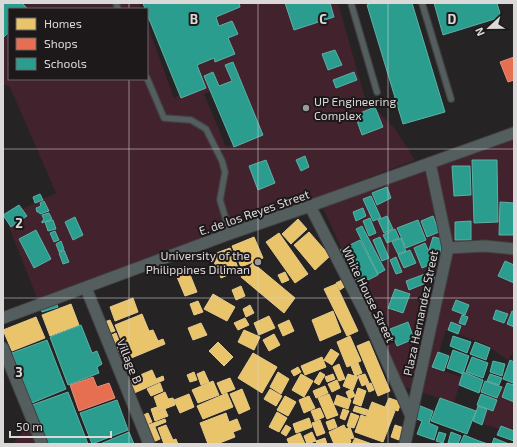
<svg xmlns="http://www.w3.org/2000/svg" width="517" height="447" font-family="'Exo 2',sans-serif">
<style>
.green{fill:#42232d;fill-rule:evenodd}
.homes{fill:#e9c46a;stroke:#e5ca8b}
.shops{fill:#e76f51;stroke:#e38e7a}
.schools{fill:#2a9d8f;stroke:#5fafa5}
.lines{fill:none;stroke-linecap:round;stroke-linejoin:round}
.lane-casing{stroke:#424141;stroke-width:8}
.street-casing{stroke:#424141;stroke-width:13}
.lane{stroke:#545e5f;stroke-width:5.5}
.street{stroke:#545e5f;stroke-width:11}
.grid{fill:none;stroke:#dbd8d8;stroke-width:1;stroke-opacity:0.55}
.poi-dot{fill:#9c9999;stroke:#1d191a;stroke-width:1.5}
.labels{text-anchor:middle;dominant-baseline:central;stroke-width:4;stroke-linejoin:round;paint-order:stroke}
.poi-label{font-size:12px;fill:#dbd8d8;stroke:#1d191a;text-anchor:start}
.street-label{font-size:12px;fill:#dbd8d8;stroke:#1d191a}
.grid-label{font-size:13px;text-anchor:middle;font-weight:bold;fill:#dbd8d8;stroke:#1d191a;stroke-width:4;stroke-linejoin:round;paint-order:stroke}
</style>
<rect width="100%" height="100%" fill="#262324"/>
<g class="green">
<path d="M3 3H139L141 9H9V79H147V24L174 98 200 85 193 63 226 49 215 10 227 3H338L365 98 395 129 415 160 257 220 38 300 5 217 56 193 10 87 3 84ZM237 81 257 134 226 147 204 94Z"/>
<path d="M514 125V351L508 360 485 344 446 330 434 368 462 377 454 403 405 387 323 208Z"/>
<path d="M492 383 514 389V433L476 422Z"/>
<path d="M29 425 37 444H12Z"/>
</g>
<g class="homes">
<path d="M298 219 307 229 291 244 282 234Z"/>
<path d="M309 232 330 256 315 270 294 245Z"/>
<path d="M279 233 308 274 295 283 266 242Z"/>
<path d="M254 237 263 258 241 267 232 246Z"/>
<path d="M230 248 239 270 221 278 211 255Z"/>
<path d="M253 263 295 298 284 313 241 277Z"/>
<path d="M189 272 197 292 185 296 177 277Z"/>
<path d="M285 272 289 280 282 283 278 275Z"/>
<path d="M344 279 347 285 340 290 336 283Z"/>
<path d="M336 284 358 331 347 336 324 289Z"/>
<path d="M241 286 245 296 236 300 232 290Z"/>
<path d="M213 294 235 307 227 321 204 309Z"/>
<path d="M133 298 138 312 115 321 110 307Z"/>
<path d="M198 301 203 312 194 315 190 304Z"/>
<path d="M71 304 79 325 50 336 42 315Z"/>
<path d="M250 305 254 313 246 317 243 309Z"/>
<path d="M333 311 341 332 320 341 312 320Z"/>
<path d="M142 314 149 331 153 330 158 341 163 339 165 344 129 359 115 325Z"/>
<path d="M269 316 275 328 259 335 254 323Z"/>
<path d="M36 317 45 338 12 351 3 330Z"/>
<path d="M245 318 249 325 238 330 234 323Z"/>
<path d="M110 320 115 331 106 334 102 323Z"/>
<path d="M289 320 294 331 283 336 278 325Z"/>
<path d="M201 323 207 335 193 340 188 328Z"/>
<path d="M244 330 260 337 254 350 238 342Z"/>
<path d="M116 333 120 343 113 346 109 336Z"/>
<path d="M274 334 280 345 269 351 263 340Z"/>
<path d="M350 336 361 361 347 367 337 342Z"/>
<path d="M369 341 390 391 378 396 357 346Z"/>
<path d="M218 342 233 357 224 366 209 351Z"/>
<path d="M121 346 125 355 116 359 112 350Z"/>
<path d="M331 349 339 354 332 365 324 360Z"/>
<path d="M253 353 277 367 262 393 238 378Z"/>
<path d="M322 357 326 367 305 375 301 366Z"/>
<path d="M358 363 362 373 355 376 351 366Z"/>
<path d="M339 364 345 379 339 381 333 367Z"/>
<path d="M298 367 301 372 294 376 291 371Z"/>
<path d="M152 370 156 379 163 376 164 380 132 394 126 381Z"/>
<path d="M204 371 209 382 201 385 197 374Z"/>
<path d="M194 372 197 380 190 382 187 375Z"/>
<path d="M278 372 289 379 281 394 270 387Z"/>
<path d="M320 372 325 375 319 385 314 382Z"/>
<path d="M301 374 313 381 304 397 292 390Z"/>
<path d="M333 374 335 379 327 382 325 377Z"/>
<path d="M348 374 358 377 353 390 343 386Z"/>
<path d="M365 374 369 383 362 386 358 376Z"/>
<path d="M230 378 235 389 222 394 217 383Z"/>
<path d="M337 380 340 388 332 392 328 384Z"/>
<path d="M213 381 219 395 198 403 192 390Z"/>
<path d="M160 383 163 391 151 396 147 389Z"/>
<path d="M371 383 374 390 369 392 366 385Z"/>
<path d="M325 386 328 393 316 398 313 391Z"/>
<path d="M358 388 366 391 361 406 353 403Z"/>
<path d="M242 389 250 409 239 414 230 394Z"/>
<path d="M270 389 282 396 276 406 264 399Z"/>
<path d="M352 389 355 396 349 399 346 392Z"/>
<path d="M165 392 168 399 173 398 175 405 159 411 154 397Z"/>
<path d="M227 393 233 407 203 419 197 406Z"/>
<path d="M189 394 194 407 180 413 174 400Z"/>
<path d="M329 394 338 415 327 419 318 398Z"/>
<path d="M337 395 351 400 348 409 334 404Z"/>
<path d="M285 396 296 402 288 416 277 410Z"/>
<path d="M309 396 315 408 304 413 299 400Z"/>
<path d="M389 398 401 402 398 411 385 407Z"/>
<path d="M372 402 395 411 383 442 355 432 361 415 366 417Z"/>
<path d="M355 406 368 410 366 415 353 411Z"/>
<path d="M157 407 159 412 165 409 168 416 155 421 151 409Z"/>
<path d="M320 408 324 417 315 421 311 411Z"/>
<path d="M343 409 349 411 345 420 340 418Z"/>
<path d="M277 412 287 418 279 432 269 427Z"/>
<path d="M148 413 152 422 145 425 141 416Z"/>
<path d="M226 413 229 422 237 419 241 429 233 432 235 437 217 444H208L200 423Z"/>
<path d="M351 413 359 416 354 428 347 426Z"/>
<path d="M309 418 312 427 296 433 293 424Z"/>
<path d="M165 419 166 422 146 430 145 426Z"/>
<path d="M334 419 337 427 329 430 326 422Z"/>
<path d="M320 420 325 433 317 436 312 423Z"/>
<path d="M166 425 173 440 176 439 178 444H164L158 428Z"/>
<path d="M286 425 291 428 286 436 281 433Z"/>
<path d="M344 425 346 429 350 427 354 438 350 439 351 442 345 444H334L329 432Z"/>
<path d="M395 425 404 428 399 440 391 437Z"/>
<path d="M155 427 160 439 153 442 148 430Z"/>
<path d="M312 432 316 441 307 444 304 436Z"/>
<path d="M300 433 305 444H289L287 439Z"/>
<path d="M325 438 327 444H317L316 441Z"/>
<path d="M355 438 372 444H352Z"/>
</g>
<g class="shops">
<path d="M514 57V80L508 82 500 62Z"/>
<path d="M93 377 97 387 109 383 115 398 79 411 70 385Z"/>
</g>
<g class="schools">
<path d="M3 3H22L28 9H9V32L3 38Z"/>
<path d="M143 3H239L240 7 216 17 219 26 232 21 238 34 228 38 235 54 215 62 214 58 197 65 206 88 181 98 147 14V9H145Z"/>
<path d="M285 3H330L334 17 294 30Z"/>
<path d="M372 3H412L445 112 403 124 367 5Z"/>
<path d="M434 3H497L501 17 443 35Z"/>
<path d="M335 50 342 65 328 70 322 54Z"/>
<path d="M233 62 263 135 234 147 204 76 213 72 219 86 232 81 225 65Z"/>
<path d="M354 72 357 80 336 88 333 80Z"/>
<path d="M375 107 383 127 362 135 355 115Z"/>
<path d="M305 156 309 167 301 171 296 160Z"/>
<path d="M266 160 275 183 258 190 249 166Z"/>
<path d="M472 160H497L498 222 474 223Z"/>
<path d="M452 166H470L471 195 454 196Z"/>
<path d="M387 187 391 198 377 205 372 193Z"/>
<path d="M40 194 43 200 35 203 33 197Z"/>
<path d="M371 196 381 218 373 221 363 199Z"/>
<path d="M44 201 49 211 40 214 39 212H37L36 208 41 206 40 203Z"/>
<path d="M500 202 514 203V235H499Z"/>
<path d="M19 205 27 216 11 227 3 215Z"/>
<path d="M363 208 366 216 356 221 353 212Z"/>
<path d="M49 213 52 219 42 223V221L44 220 42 215Z"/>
<path d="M387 216 393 229 384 233 378 220Z"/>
<path d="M433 216 439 232 427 237 421 221Z"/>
<path d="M75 217 83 235 73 240 65 222Z"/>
<path d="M370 218 376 233 369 236 363 221Z"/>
<path d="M53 220 56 229 48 231 45 222Z"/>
<path d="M418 220 426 240 406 248 397 228Z"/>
<path d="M471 221V240H455V222Z"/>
<path d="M362 226 385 270 378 274 356 229Z"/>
<path d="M395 229 399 238 387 243 383 235Z"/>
<path d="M36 230 51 259 34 268 19 239Z"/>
<path d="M55 231 59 240 54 242 50 233Z"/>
<path d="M380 237 389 258 382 261 373 240Z"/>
<path d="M433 237 443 239 440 253 429 250Z"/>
<path d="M401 238 406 251 398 254 392 242Z"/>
<path d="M360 240 378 275 358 285 340 250Z"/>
<path d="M61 241 64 249 59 252 56 244Z"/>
<path d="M425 243 434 263 422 268 414 248Z"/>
<path d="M64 250 69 262 63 264 59 253Z"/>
<path d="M410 250 416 263 404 268 398 255Z"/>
<path d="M396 257 402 272 396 274 390 260Z"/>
<path d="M505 261 514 265V283L498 276Z"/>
<path d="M433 271 436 279 409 290 406 281Z"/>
<path d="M395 289 410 294 403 313 388 308Z"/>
<path d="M55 300 58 307 42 312 39 306Z"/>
<path d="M456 300 469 305 465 315 452 310Z"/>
<path d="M496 310 508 314 504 323 493 319Z"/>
<path d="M512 311 514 312V327L507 324Z"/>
<path d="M462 315 468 317 465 325 459 323Z"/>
<path d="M408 322 414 339 397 346 390 329Z"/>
<path d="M451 322 461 326 458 334 448 330Z"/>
<path d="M81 325 92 353 97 351 102 364 97 367 99 373 68 385 50 337Z"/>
<path d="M453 336 471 342 467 353 450 346Z"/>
<path d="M47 340 66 389 32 403 12 353Z"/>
<path d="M475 342 490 348 486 360 470 354Z"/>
<path d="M453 350 469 356 463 374 447 368Z"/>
<path d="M438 352 449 356 444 371 432 367Z"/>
<path d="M472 357 488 363 483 378 466 372Z"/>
<path d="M510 360 514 362V379L513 383 503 379Z"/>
<path d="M493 361 505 364 502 376 490 372Z"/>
<path d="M463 372 483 380 479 393 459 385Z"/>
<path d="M490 374 502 378 499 385 487 381Z"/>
<path d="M485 381 502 387 497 398 481 392Z"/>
<path d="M507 383 514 385V402L502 397Z"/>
<path d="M68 392 88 444H47L32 405Z"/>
<path d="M481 394 497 400 493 411 477 405Z"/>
<path d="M440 398 476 411 467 434 431 421Z"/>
<path d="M117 400 128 430 92 444 80 413Z"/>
<path d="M418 405 433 411 429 423 438 427 434 440 417 434 422 421 414 418Z"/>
<path d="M478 406 487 409 482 425 473 421Z"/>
<path d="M501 426 514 431V441L497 435Z"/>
<path d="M129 432 134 444H100Z"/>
<path d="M439 432 446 434 443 443 436 441Z"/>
<path d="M451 432 461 436 458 444 448 443Z"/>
<path d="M464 435 479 441 488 444H460Z"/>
<path d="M494 438 509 444H492Z"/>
</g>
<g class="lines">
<g class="lane-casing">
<g id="lane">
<path d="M116 3 118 9"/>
<path d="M351 3 377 92"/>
<path d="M422 3 451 99"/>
<path d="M147 78 164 118 191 120 206 129 222 161 225 172 220 200 227 223 229 234"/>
</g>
</g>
<g class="street-casing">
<g id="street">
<path d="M310 206 366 315 411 416"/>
<path d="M448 248 485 246 514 249"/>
<path d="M86 288 149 444"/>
<path d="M3 318 229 234 310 206 514 133"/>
<path d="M3 348 42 444"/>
<path d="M405 444 448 248 430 163"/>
</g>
</g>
<use href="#lane" class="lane"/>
<use href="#street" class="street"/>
</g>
<path class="grid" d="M129 3V9M258 3V444M388 3V444M129 79V444M3 149H514M3 298H514"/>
<g class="poi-dot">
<circle cx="306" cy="108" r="4"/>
<circle cx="258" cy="262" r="4"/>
</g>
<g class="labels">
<g class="poi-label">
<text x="314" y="101">UP Engineering<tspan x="314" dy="14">Complex</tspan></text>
<text x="250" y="255" text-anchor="end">University of the<tspan x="250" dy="14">Philippines Diliman</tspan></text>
</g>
<g class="street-label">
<text transform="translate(254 212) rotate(-19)">E. de los Reyes Street</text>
<text transform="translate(369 294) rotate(64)">White House Street</text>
<text transform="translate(420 313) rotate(-78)">Plaza Hernandez Street</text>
<text transform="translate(130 361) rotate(68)">Village B</text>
</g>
</g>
<g class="grid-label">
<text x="194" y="24">B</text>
<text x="323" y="24">C</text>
<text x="452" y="24">D</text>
<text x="19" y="228">2</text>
<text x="19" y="377">3</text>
</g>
<rect width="517" height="447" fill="none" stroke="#dbd8d8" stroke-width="8"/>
<rect x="8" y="8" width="140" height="72" fill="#1d191a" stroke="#696566"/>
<rect x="16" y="18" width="20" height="12" fill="#e9c46a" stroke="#696566"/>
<text x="44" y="28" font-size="12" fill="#dbd8d8">Homes</text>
<rect x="16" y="38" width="20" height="12" fill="#e76f51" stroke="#696566"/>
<text x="44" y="48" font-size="12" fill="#dbd8d8">Shops</text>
<rect x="16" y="58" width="20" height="12" fill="#2a9d8f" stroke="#696566"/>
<text x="44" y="68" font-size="12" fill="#dbd8d8">Schools</text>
<g transform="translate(489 28) rotate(248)" stroke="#1d191a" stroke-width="3" paint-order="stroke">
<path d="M0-3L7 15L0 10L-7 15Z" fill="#dbd8d8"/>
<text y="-6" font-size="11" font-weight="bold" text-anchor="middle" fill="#dbd8d8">N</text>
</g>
<path d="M10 431v6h101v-6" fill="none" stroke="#dbd8d8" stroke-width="2"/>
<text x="16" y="431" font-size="12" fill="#dbd8d8" stroke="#1d191a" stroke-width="3" paint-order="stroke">50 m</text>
</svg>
